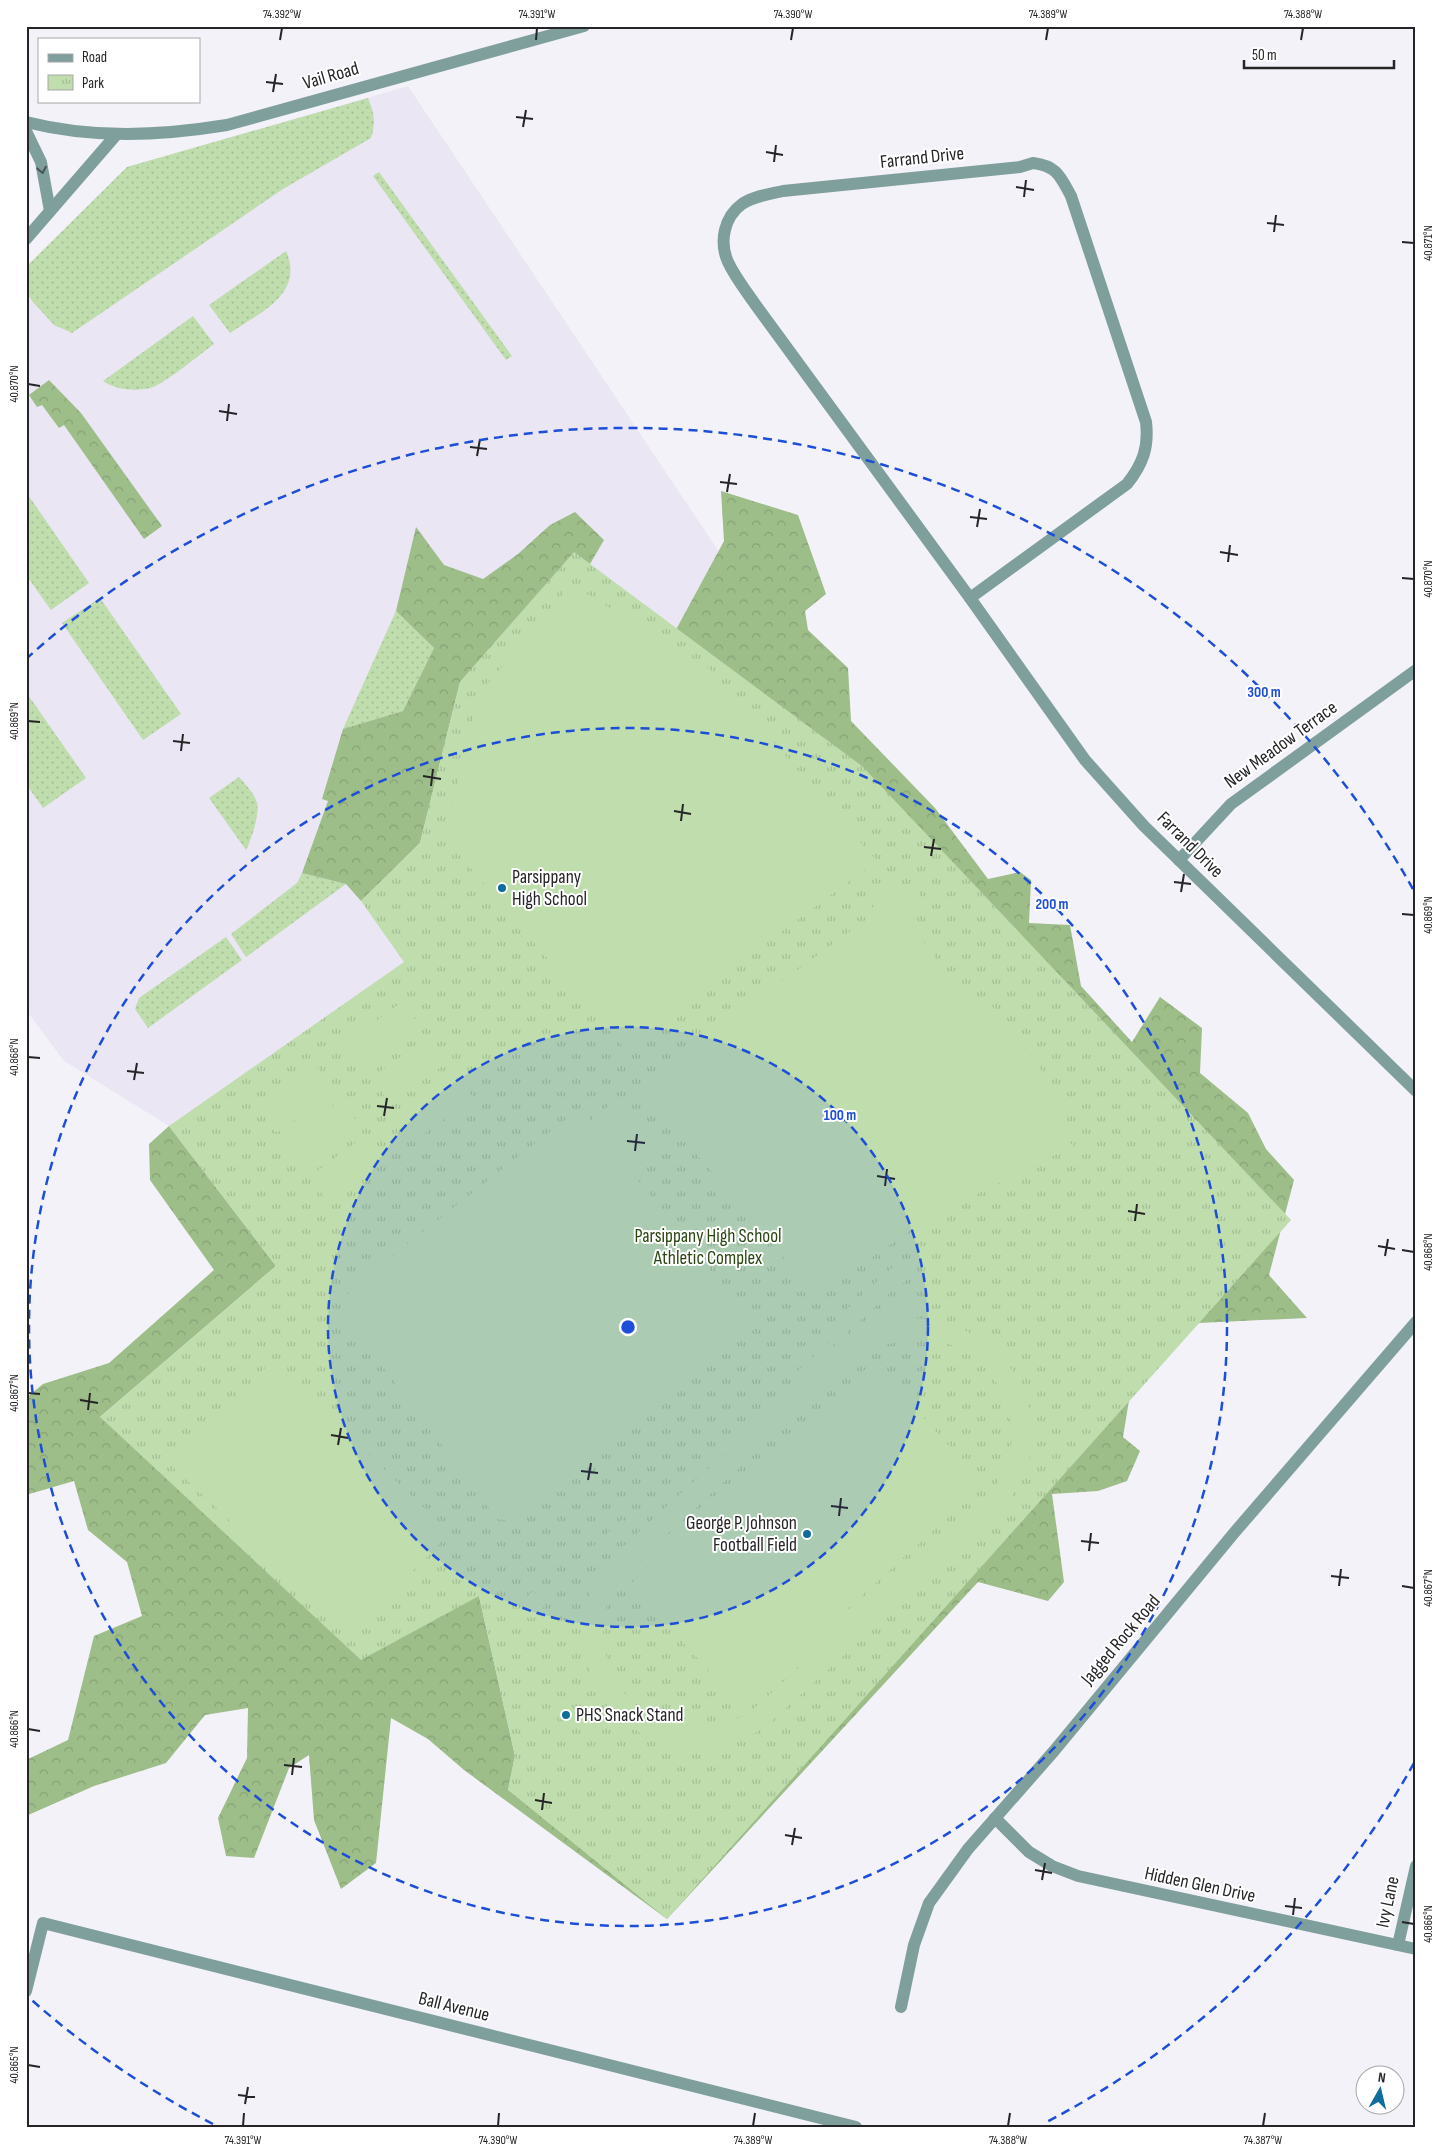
<svg xmlns="http://www.w3.org/2000/svg" width="1442" height="2153" font-family="'Sofia Sans Condensed',sans-serif">
<style>
.built{fill:#eae6f4}
.grass{fill:url(#grass-dots)}
.forest{fill:url(#forest-crowns)}
.park{fill:url(#park-tufts)}
.garden{fill:#bfddad;fill-rule:evenodd}
.lines{fill:none;stroke-linecap:round;stroke-linejoin:round}
.minor{stroke:#7f9f9d;stroke-width:12}
.tertiary{stroke:#7f9f9d;stroke-width:12}
.oneway{stroke:#495556}
.ticks{fill:none;stroke:#252427;stroke-width:2}
.ring{fill:none;stroke:#1d4ed8;stroke-width:2.5;stroke-dasharray:9 6}
.poi-dot{fill:#0e6d9b;stroke:#fff;stroke-width:2}
.labels{text-anchor:middle;dominant-baseline:central;stroke-width:4;stroke-linejoin:round;paint-order:stroke}
.street-label{font-size:19px;fill:#252427;stroke:#fff}
.poi-label{font-size:19px;fill:#252427;stroke:#fff;text-anchor:start}
.park-label{font-size:19px;fill:#294610;stroke:#fff}
.centre{fill:#1d4ed8;stroke:#fff;stroke-width:2.5}
.ring-label{font-size:15px;text-anchor:middle;font-weight:bold;fill:#1d4ed8;stroke:#fff;stroke-width:4;stroke-linejoin:round;paint-order:stroke}
.neatline{fill:none;stroke:#252427;stroke-width:2}
.ticks-label{font-size:12px;text-anchor:middle;fill:#252427}
</style>
<defs>
<pattern id="grass-dots" width="8" height="8" patternUnits="userSpaceOnUse" patternTransform="scale(1.25)"><rect width="8" height="8" fill="#bfddad"/><path d="M2 2h.1M6 6h.1" fill="none" stroke="#a4be95" stroke-width="1.8" stroke-linecap="round"/></pattern>
<pattern id="forest-crowns" width="20" height="18" patternUnits="userSpaceOnUse" patternTransform="scale(1.25)"><rect width="20" height="18" fill="#9dbd89"/><path d="M2 6a3 3 0 1 1 6 0M12 15a3 3 0 1 1 6 0" fill="none" stroke="#87a276"/></pattern>
<pattern id="park-tufts" width="24" height="20" patternUnits="userSpaceOnUse" patternTransform="scale(1.25)"><rect width="24" height="20" fill="#bfddad"/><path d="M3 7l-1-3M5 7V3M7 7l1-3M15 17l-1-3M17 17v-4M19 17l1-3" fill="none" stroke="#a4be95"/></pattern>
</defs>
<rect width="100%" height="100%" fill="#f4f2f9"/>
<path class="built" d="M408 86 862 766 1291 1220 667 1919 508 1790 361 1660 276 1266 169 1126 64 1061 26 1010V267L127 167Z"/>
<g class="grass">
<path d="M368 98C374 112 376 123 371 138L283 189 72 333 54 325 33 302 26 292V267L127 167Z"/>
<path d="M379 172 512 356 506 360 373 176Z"/>
<path d="M286 251C305 294 259 313 230 333L209 305Z"/>
<path d="M193 316 214 344C199 355 168 381 153 387 139 392 115 390 103 381Z"/>
<path d="M26 492 89 583 51 610 26 575Z"/>
<path d="M100 598 181 714 143 740 62 623Z"/>
<path d="M396 611 434 648 403 711 343 729Z"/>
<path d="M26 692 86 778 43 808 26 784Z"/>
<path d="M239 777C245 784 255 794 257 803 260 813 251 841 246 850L209 798Z"/>
<path d="M302 873 346 884 246 957 231 934 297 883Z"/>
<path d="M226 937 242 960 148 1028 135 1009 139 998Z"/>
</g>
<g class="forest">
<path d="M49 380 81 413 162 526 144 539 64 425 59 428 42 405 37 407 29 395Z"/>
<path d="M721 491 798 515 826 594 805 611 808 630 848 668 851 721 935 808 988 879 1020 872 1031 880 1029 923 1070 925 1081 986 1132 1042 1160 997 1202 1028 1200 1073 1248 1113 1266 1149 1294 1180 1269 1275 1307 1318 1199 1323 1133 1376 1123 1437 1140 1451 1127 1481 1098 1491 1052 1494 1064 1582 1048 1601 978 1582 667 1919 464 1770 428 1739 391 1718 376 1863 341 1889 314 1820 309 1755 289 1768 254 1858 226 1856 218 1818 247 1758 248 1708 205 1715 166 1763 94 1786 26 1816V1760L68 1740 94 1636 142 1616 127 1562 88 1530 74 1481 26 1495V1398L43 1384 109 1363 214 1270 150 1180 149 1144 169 1126 276 1266 100 1417 479 1596 515 1756 508 1790 583 1829 665 650 724 541Z"/>
<path d="M575 512 604 540 590 564 574 553 460 682 420 843 361 901 346 884 302 873 328 801 322 799 343 729 403 711 434 648 396 611 416 527 444 565 483 579 518 554 550 525Z"/>
</g>
<path class="park" d="M574 552 862 766 1291 1220 667 1919 508 1790 515 1756 479 1596 361 1660 100 1417 276 1266 169 1126 404 962 361 901 420 843 460 682Z"/>
<g class="garden">
<path d="M571 584 711 670 877 861 624 1048 445 838 478 695Z"/>
<path d="M879 883 920 890 913 927 975 1012 989 1002 1072 1110 1056 1123 1073 1146 927 1219 816 1296 639 1086 871 916Z"/>
<path d="M402 1002 422 1028 364 1070 345 1043Z"/>
<path d="M429 1036 448 1062 391 1104 371 1078Z"/>
<path d="M315 1064 334 1091 277 1133 257 1106Z"/>
<path d="M454 1072 474 1098 416 1140 397 1114Z"/>
<path d="M620 1097 659 1147 631 1171 756 1328 512 1521 497 1519 343 1314 344 1301 350 1289 581 1107 591 1120Z"/>
<path d="M341 1100 361 1127 303 1169 284 1142Z"/>
<path d="M366 1135 386 1161 329 1203 309 1177Z"/>
<path d="M900 1260 904 1264 809 1351 810 1353 792 1370 785 1363 804 1346 806 1347Z"/>
<path d="M908 1265 915 1272 896 1290 894 1289 795 1381 791 1377 891 1285 890 1283Z"/>
<path d="M903 1291 918 1307 907 1318C980 1318 1041 1373 1031 1450 1028 1473 1015 1493 1002 1511L765 1727C678 1785 569 1717 585 1613 587 1594 598 1577 607 1561ZM916 1340C929 1340 942 1341 954 1346 991 1363 1018 1404 1011 1446 1009 1463 1001 1477 992 1492L749 1713C740 1717 731 1723 722 1725 675 1736 627 1713 610 1668 602 1648 601 1625 607 1604 611 1592 619 1582 627 1571L856 1361 887 1344Z"/>
<path d="M272 1361 450 1533 350 1635 170 1464Z"/>
<path d="M873 1362 984 1484 741 1706 630 1584Z"/>
<path d="M623 1519 626 1523 541 1599 546 1605 532 1618 519 1604 533 1591 538 1596Z"/>
</g>
<g class="lines">
<g class="minor">
<path d="M1033 163C1057 166 1060 176 1071 196L1146 422C1149 447 1143 464 1127 484L970 598 755 304C746 291 735 277 728 262 719 242 724 217 742 204 754 196 770 194 783 191L1020 167Z"/>
<path d="M970 598 1085 760 1144 826 1416 1091"/>
<path d="M1179 860 1231 804 1416 670"/>
<path d="M995 1818 1029 1852 1052 1866 1078 1876 1416 1949"/>
<path d="M1398 1945 1416 1866"/>
<path d="M26 1991 43 1923 856 2127"/>
<path d="M901 2007 914 1945 929 1903 968 1849 1054 1751 1234 1533 1416 1322"/>
</g>
<g class="tertiary">
<path d="M26 122C93 139 159 136 227 125L584 26"/>
<path d="M26 131 41 162 50 211"/>
<path d="M26 239 116 135"/>
</g>
</g>
<defs><path id="oneway-chevron" d="M-2-3.5L2.5 0L-2 3.5" fill="none" stroke-width="1.6" stroke-linecap="round" stroke-linejoin="round" transform="scale(1.25)"/></defs>
<use class="oneway" href="#oneway-chevron" transform="translate(42 170) rotate(79)"/>
<path class="ticks" d="M280 40 282 28M536 40 537 28M791 40 793 28M1046 40 1048 28M1301 40 1303 28M266 82 283 84M273 92 276 74M516 117 533 119M523 127 526 110M766 152 783 155M774 162 776 145M1016 187 1034 190M1024 197 1026 180M1267 223 1284 225M1274 232 1276 215M1402 242 1414 243M28 384 40 386M219 411 237 414M227 421 229 404M470 447 487 449M477 456 480 439M720 482 737 484M727 492 730 474M970 517 987 519M977 527 980 509M1220 552 1238 555M1228 562 1230 545M1402 578 1414 579M28 721 40 722M173 741 190 743M181 751 183 734M423 776 441 779M431 786 433 769M674 811 691 814M681 821 683 804M924 847 941 849M931 856 934 839M1174 882 1191 884M1181 892 1184 874M1402 914 1414 915M28 1057 40 1058M127 1071 144 1073M134 1080 137 1063M377 1106 394 1108M384 1116 387 1098M627 1141 645 1143M635 1151 637 1134M877 1176 895 1179M885 1186 887 1169M1128 1211 1145 1214M1135 1221 1137 1204M1378 1246 1395 1249M1402 1250 1414 1252M1385 1256 1388 1239M28 1393 40 1394M80 1400 98 1403M88 1410 90 1393M331 1435 348 1438M338 1445 341 1428M581 1471 598 1473M588 1480 591 1463M831 1506 848 1508M839 1516 841 1498M1081 1541 1099 1543M1089 1551 1091 1533M1331 1576 1349 1578M1339 1586 1341 1569M1402 1586 1414 1588M28 1729 40 1731M284 1765 302 1767M292 1775 294 1758M535 1800 552 1803M542 1810 544 1793M785 1835 802 1838M792 1845 795 1828M1035 1870 1052 1873M1042 1880 1045 1863M1285 1906 1302 1908M1293 1915 1295 1898M1402 1922 1414 1924M28 2065 40 2067M238 2095 255 2097M245 2104 248 2087M243 2126 244 2113M498 2126 499 2113M753 2126 755 2113M1008 2126 1010 2113M1263 2126 1265 2113"/>
<circle cx="628" cy="1327" r="300" fill="#1d4ed8" fill-opacity=".12"/>
<g class="ring">
<circle cx="628" cy="1327" r="300"/>
<circle cx="628" cy="1327" r="599"/>
<path d="M1414 1763A899 899 0 0 1 1043 2124M213 2124A899 899 0 0 1 26 1995M26 659A899 899 0 0 1 1414 891"/>
</g>
<g class="poi-dot">
<circle cx="502" cy="888" r="5"/>
<circle cx="807" cy="1534" r="5"/>
<circle cx="566" cy="1715" r="5"/>
</g>
<g class="labels">
<g class="street-label">
<text transform="translate(331 76) rotate(-16)">Vail Road</text>
<text transform="translate(922 158) rotate(-6)">Farrand Drive</text>
<text transform="translate(1281 745) rotate(-36)">New Meadow Terrace</text>
<text transform="translate(1190 845) rotate(45)">Farrand Drive</text>
<text transform="translate(1121 1640) rotate(-50)">Jagged Rock Road</text>
<text transform="translate(1200 1885) rotate(12)">Hidden Glen Drive</text>
<text transform="translate(1388 1902) rotate(-78)">Ivy Lane</text>
<text transform="translate(454 2007) rotate(14)">Ball Avenue</text>
</g>
<g class="poi-label">
<text x="512" y="877">Parsippany<tspan x="512" dy="22">High School</tspan></text>
<text x="797" y="1523" text-anchor="end">George P. Johnson<tspan x="797" dy="22">Football Field</tspan></text>
<text x="576" y="1715">PHS Snack Stand</text>
</g>
<g class="park-label">
<text x="708" y="1236">Parsippany High School<tspan x="708" dy="22">Athletic Complex</tspan></text>
</g>
</g>
<circle cx="628" cy="1327" r="8" class="centre"/>
<g class="ring-label">
<text x="1264" y="697">300 m</text>
<text x="1052" y="909">200 m</text>
<text x="840" y="1120">100 m</text>
</g>
<rect width="1442" height="2153" fill="none" stroke="#ffffff" stroke-width="55"/>
<rect x="38" y="38" width="162" height="65" fill="#ffffff" stroke="#a8a7a9"/>
<rect x="48" y="54" width="25" height="8" fill="#7f9f9d" stroke="#a8a7a9"/>
<text x="82" y="62" font-size="15" fill="#252427">Road</text>
<rect x="48" y="75" width="25" height="15" fill="url(#park-tufts)" stroke="#a8a7a9"/>
<text x="82" y="88" font-size="15" fill="#252427">Park</text>
<g transform="translate(1380 2090) rotate(8)"><circle r="24" fill="#ffffff" stroke="#a8a7a9"/>
<path d="M0-4L9 19L0 12L-9 19Z" fill="#0e6d9b"/>
<text y="-8" font-size="14" font-weight="bold" text-anchor="middle" fill="#252427">N</text>
</g>
<path d="M1244 60v8h150v-8" fill="none" stroke="#252427" stroke-width="2.5"/>
<text x="1252" y="60" font-size="15" fill="#252427" stroke="#ffffff" stroke-width="4" paint-order="stroke">50 m</text>
<rect x="28" y="28" width="1386" height="2098" class="neatline"/>
<g class="ticks-label">
<text x="282" y="18">74.392°W</text>
<text x="537" y="18">74.391°W</text>
<text x="793" y="18">74.390°W</text>
<text x="1048" y="18">74.389°W</text>
<text x="1303" y="18">74.388°W</text>
<text transform="translate(1428 243) rotate(-90)" y="4">40.871°N</text>
<text transform="translate(14 384) rotate(-90)" y="4">40.870°N</text>
<text transform="translate(1428 579) rotate(-90)" y="4">40.870°N</text>
<text transform="translate(14 721) rotate(-90)" y="4">40.869°N</text>
<text transform="translate(1428 915) rotate(-90)" y="4">40.869°N</text>
<text transform="translate(14 1057) rotate(-90)" y="4">40.868°N</text>
<text transform="translate(1428 1252) rotate(-90)" y="4">40.868°N</text>
<text transform="translate(14 1393) rotate(-90)" y="4">40.867°N</text>
<text transform="translate(1428 1588) rotate(-90)" y="4">40.867°N</text>
<text transform="translate(14 1729) rotate(-90)" y="4">40.866°N</text>
<text transform="translate(1428 1924) rotate(-90)" y="4">40.866°N</text>
<text transform="translate(14 2065) rotate(-90)" y="4">40.865°N</text>
<text x="243" y="2144">74.391°W</text>
<text x="498" y="2144">74.390°W</text>
<text x="753" y="2144">74.389°W</text>
<text x="1008" y="2144">74.388°W</text>
<text x="1263" y="2144">74.387°W</text>
</g>
</svg>
